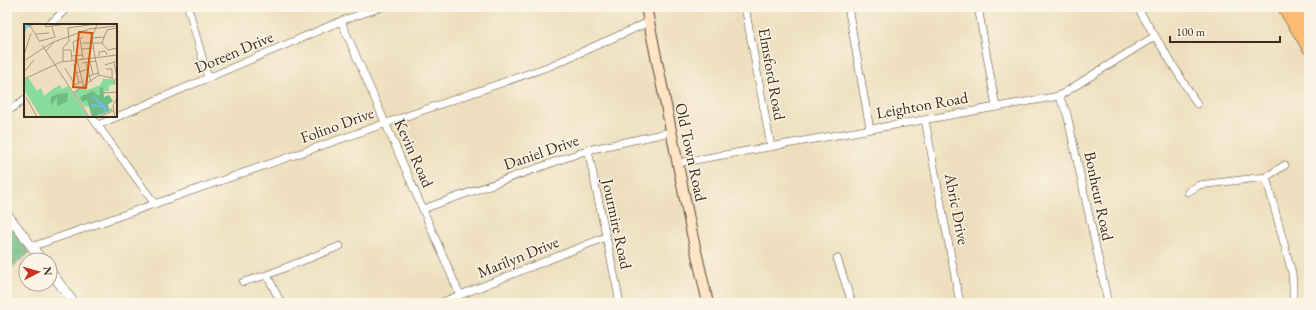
<svg xmlns="http://www.w3.org/2000/svg" width="1316" height="310" font-family="'EB Garamond',serif">
<style>
.forest{fill:#6ebb83;stroke:#547250}
.lines{fill:none;stroke-linecap:round;stroke-linejoin:round}
.minor-casing{stroke:#564536;stroke-width:8}
.tertiary-casing{stroke:#564536;stroke-width:10}
.secondary-casing{stroke:#564536;stroke-width:12}
.motorway-casing{stroke:#564536;stroke-width:14}
.minor{stroke:#fff;stroke-width:7}
.tertiary{stroke:#fff;stroke-width:9}
.secondary{stroke:#ffe4c6;stroke-width:10}
.motorway{stroke:#ffbb71;stroke-width:13}
.labels{text-anchor:middle;dominant-baseline:central;stroke-width:3;stroke-linejoin:round;paint-order:stroke}
.street-label{font-size:16px;fill:#3b2a1e;stroke:#fcf5e5}
.inset-river{fill:none;stroke:#6ebce8;stroke-width:2}
.inset-road{fill:none;stroke:#a6977d;stroke-width:1}
.view{fill:#d7540e;fill-opacity:0.15;stroke:#d7540e;stroke-width:2}
.inset-edge{fill:none;stroke:#3b2a1e;stroke-width:2}
</style>
<rect width="100%" height="100%" fill="#fcf5e5"/>
<filter id="ink" filterUnits="userSpaceOnUse"><feTurbulence type="fractalNoise" baseFrequency=".025" numOctaves="2"/><feDisplacementMap in="SourceGraphic" scale="8" xChannelSelector="R" yChannelSelector="G"/><feConvolveMatrix kernelMatrix="1 2 1 2 8 2 1 2 1" color-interpolation-filters="sRGB"/></filter>
<filter id="wash" filterUnits="userSpaceOnUse"><feTurbulence type="fractalNoise" baseFrequency=".012" numOctaves="4" result="noise"/><feDisplacementMap in="SourceGraphic" scale="16" xChannelSelector="R" yChannelSelector="G"/><feGaussianBlur stdDeviation="0.9" result="paint"/><feColorMatrix in="noise" values="0 0 0 0 0 0 0 0 0 0 0 0 0 0 0 0 0 1.4 0 .05"/><feComposite in="paint" operator="in"/></filter>
<g filter="url(#wash)">
<rect width="100%" height="100%" fill="#eddfbd"/>
<path class="forest" d="M7 222 29 253 7 271Z"/>
</g>
<g filter="url(#ink)">
<g class="lines">
<g class="minor-casing">
<g id="minor">
<path d="M188 7 208 78"/>
<path d="M745 7 771 147"/>
<path d="M848 7 870 129"/>
<path d="M978 7 996 107"/>
<path d="M1137 7 1197 104"/>
<path d="M341 21 460 295"/>
<path d="M49 25 68 7"/>
<path d="M1059 96 1067 114 1108 303"/>
<path d="M7 112 25 99"/>
<path d="M91 116 155 204"/>
<path d="M925 120 960 303"/>
<path d="M98 125 341 21 382 7"/>
<path d="M588 150 620 303"/>
<path d="M678 163 1059 96 1155 36"/>
<path d="M1266 177 1292 273 1293 286V303"/>
<path d="M1188 192 1199 185 1266 177 1285 165"/>
<path d="M423 209 588 150 671 132"/>
<path d="M31 247 550 66 649 22"/>
<path d="M837 258 852 303"/>
<path d="M267 275 281 303"/>
<path d="M243 282 267 275 340 246"/>
<path d="M440 303 606 237"/>
</g>
</g>
<g class="tertiary-casing">
<g id="tertiary">
<path d="M7 214 42 260"/>
<path d="M50 271 74 303"/>
</g>
</g>
<g class="secondary-casing">
<path id="secondary" d="M646 7 692 234 708 303"/>
</g>
<g class="motorway-casing">
<g id="motorway">
<path d="M1284 7 1309 48"/>
<path d="M1296 7 1309 28"/>
</g>
</g>
<use href="#minor" class="minor"/>
<use href="#tertiary" class="tertiary"/>
<use href="#secondary" class="secondary"/>
<use href="#motorway" class="motorway"/>
</g>
</g>
<g class="labels">
<g class="street-label">
<text transform="translate(234 52) rotate(-23)">Doreen Drive</text>
<text transform="translate(772 74) rotate(80)">Elmsford Road</text>
<text transform="translate(922 105) rotate(-10)">Leighton Road</text>
<text transform="translate(337 125) rotate(-20)">Folino Drive</text>
<text transform="translate(541 152) rotate(-19)">Daniel Drive</text>
<text transform="translate(691 152) rotate(78)">Old Town Road</text>
<text transform="translate(414 153) rotate(66)">Kevin Road</text>
<text transform="translate(1099 196) rotate(78)">Bonheur Road</text>
<text transform="translate(957 209) rotate(79)">Abric Drive</text>
<text transform="translate(617 224) rotate(78)">Jourmire Road</text>
<text transform="translate(518 257) rotate(-22)">Marilyn Drive</text>
</g>
</g>
<g transform="translate(24 24)">
<rect width="93" height="93" fill="#eddfbd"/>
<path d="M4 53 13 67 17 64 20 72 30 64 36 61 38 65 44 62 64 93H17L0 66V56ZM79 55H87L92 60 85 62V67L78 68 80 74 89 77 84 80 85 88 69 93 65 82 60 83 50 68 60 63 62 66 69 64 76 61Z" fill="#89db9b"/>
<path d="M79 63 80 73 85 71 89 77 84 80 85 86 87 84 88 86 68 93 63 76 58 78 56 73 69 67 73 71H76V64ZM34 70 44 69 43 78 33 82V73L27 82V73Z" fill="#6ebb83"/>
<path class="inset-river" d="M0 8 2 3 9 0M69 73 82 84 80 90M67 81 80 83"/>
<path class="inset-road" d="M5 0 16 18M21 0 22 3 41 0M44 4 72 0M12 10 25 9M68 14 80 13M56 15 59 35M16 17 31 13 28 3M58 19H78M78 19 83 6 93 4M78 19 84 26 93 24M18 21 52 73M58 25 70 24M39 26H47L48 36M22 27 30 18M50 28 49 18 59 13M0 31 7 9M47 32 59 31M75 32V28L81 27 83 31M71 33 68 14 73 0M71 33 75 51 88 54 93 61M53 36 60 63M0 37 27 19 65 5 93 2M39 37V24L45 17 44 4M62 38 67 58M66 38 69 50M90 38 93 54 90 57M58 39 72 37M50 40 55 59M81 41 93 37M41 44 51 61 59 57M82 45H88V54M0 48 10 36M52 49 64 45M62 53 74 49M0 55 37 38 93 31M49 69 75 51M79 69 93 68M51 71 65 93M2 73 13 93M74 93 89 87M91 93 89 82 93 74"/>
<path class="view" d="M55 8 68 9 62 64 49 63Z"/>
<rect width="93" height="93" class="inset-edge"/>
</g>
<rect width="1316" height="310" fill="none" stroke="#fcf5e5" stroke-width="24"/>
<g transform="translate(38 272) rotate(84)"><circle r="19" fill="#fcf5e5" stroke="#afa495"/>
<path d="M0-3L7 15L0 10L-7 15Z" fill="#c8321e"/>
<text y="-6" font-size="11" font-weight="bold" text-anchor="middle" fill="#3b2a1e">N</text>
</g>
<path d="M1170 36v6h110v-6" fill="none" stroke="#3b2a1e" stroke-width="2"/>
<text x="1176" y="36" font-size="12" fill="#3b2a1e" stroke="#fcf5e5" stroke-width="3" paint-order="stroke">100 m</text>
</svg>
